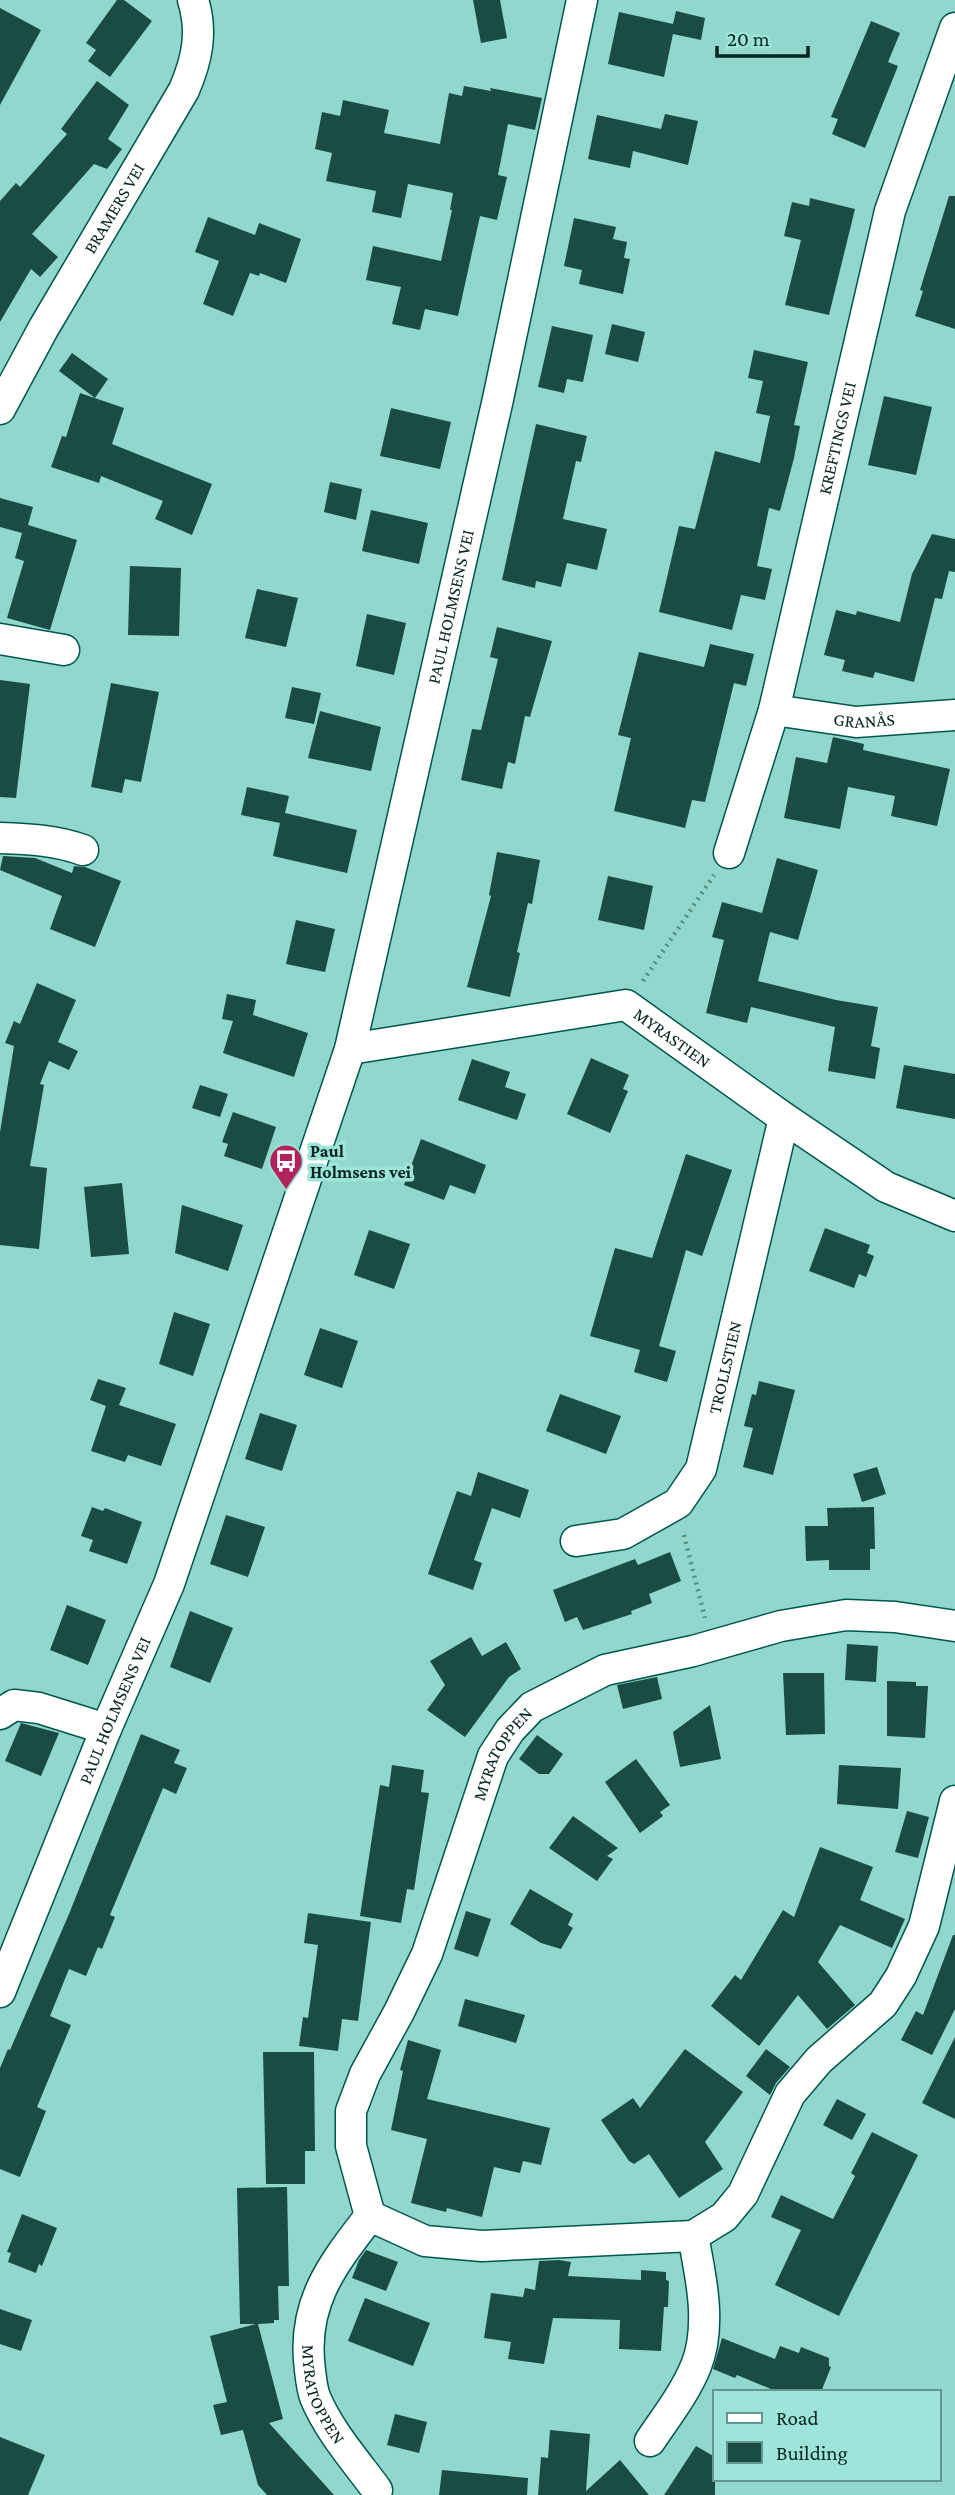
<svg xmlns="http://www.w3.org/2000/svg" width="955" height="2495" font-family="'Crimson Pro',serif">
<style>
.building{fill:#1a4c45}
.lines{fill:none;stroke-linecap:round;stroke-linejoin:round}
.minor-casing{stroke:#01564d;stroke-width:33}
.path{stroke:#578c83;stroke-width:4.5;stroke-dasharray:2 5;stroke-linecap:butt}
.minor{stroke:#fff;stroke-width:30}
.labels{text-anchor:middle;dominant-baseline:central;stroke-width:7;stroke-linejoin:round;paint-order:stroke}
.street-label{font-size:18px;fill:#062420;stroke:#9ee4d8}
.poi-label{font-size:18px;font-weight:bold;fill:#062420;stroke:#9ee4d8;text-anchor:start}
</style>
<rect width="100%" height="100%" fill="#91d7cb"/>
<g class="building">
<path d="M117 0H124L152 21 110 77 88 61 96 50 86 43Z"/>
<path d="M473 0H500L507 38 481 43Z"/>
<path d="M0 8 41 30 0 105Z"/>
<path d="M676 11 705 18 701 40 673 34 664 77 608 64 619 12 673 24Z"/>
<path d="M871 21 900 33 888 62 898 66 865 148 832 134 838 119 831 117Z"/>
<path d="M97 81 129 105 108 139 122 149 107 169 94 164 32 234 58 257 40 277 31 269 0 322V201L16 183 20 187 67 134 61 129Z"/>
<path d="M464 86 491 91 490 88 542 98 535 130 508 124 498 175 507 177 497 220 480 216 458 316 425 309 420 330 392 324 401 287 366 280 373 246 441 261 452 210H450L453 193 408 184 401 218 372 212 376 191 326 181 332 153 315 149 322 112 340 116 343 100 389 110 384 133 440 144 449 93 462 96Z"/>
<path d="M665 114 698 121 688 165 633 151 630 168 588 159 597 115 661 129Z"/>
<path d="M949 196H955V329L915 316 923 291 920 290Z"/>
<path d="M810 198 855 209 829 315 785 305 801 240 784 236 792 202 809 206Z"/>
<path d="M208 217 255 235 259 223 301 239 286 283 260 273 259 276 250 273 233 316 203 304 219 261 195 252Z"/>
<path d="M574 218 616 227 613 239 627 242 624 258 630 259 623 294 579 284 582 270 564 266Z"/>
<path d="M612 324 645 332 638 362 605 354Z"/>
<path d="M552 326 593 335 583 382 567 379 564 393 538 387Z"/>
<path d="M754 350 808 362 794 425 800 426 794 458 780 511 769 508 757 566 772 569 765 600 741 595 732 630 659 612 679 526 695 529 715 451 760 463 770 416 756 413 763 381 748 378Z"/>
<path d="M72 353 108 379 95 398 59 371Z"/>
<path d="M80 393 124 408 112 444 212 484 192 535 155 519 163 501 101 476 99 483 51 467 62 436 66 437Z"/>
<path d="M884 396 932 407 916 475 868 465Z"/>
<path d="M391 408 451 422 440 469 380 456Z"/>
<path d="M536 424 587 436 581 462 576 461 563 519 607 529 597 570 567 563 561 587 536 581 535 588 502 580Z"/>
<path d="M330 482 362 489 356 520 324 512Z"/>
<path d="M0 498 33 507 28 525 77 540 50 630 7 618 24 561 15 558 22 533 0 527Z"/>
<path d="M371 510 428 523 419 564 362 551Z"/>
<path d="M932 534 955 539V572L949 571 942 599 935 598 914 682 875 672 873 678 842 671 845 660 824 655 836 610 856 615 857 611 900 622 912 574Z"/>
<path d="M130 566 181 568 179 636 128 635Z"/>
<path d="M257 589 298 598 286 647 245 638Z"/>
<path d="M367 614 406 623 394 675 356 666Z"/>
<path d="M497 627 552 641 530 717 525 716 515 764 508 762 502 789 461 780 472 729 481 730 498 659 490 657Z"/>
<path d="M710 644 754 654 746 686 734 683 705 802 692 800 685 828 614 811 631 738 618 735 639 652 704 667Z"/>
<path d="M0 680 30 684 16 798 0 797Z"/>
<path d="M111 683 159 692 141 782 125 779 122 793 91 787Z"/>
<path d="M292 687 321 693 314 724 285 718Z"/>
<path d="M320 711 381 727 371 771 308 758Z"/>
<path d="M833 737 864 744 863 750 950 769 937 826 891 816 895 796 848 787 840 829 784 818 796 757 827 763Z"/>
<path d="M247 787 289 796 285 813 357 830 347 873 273 856 280 823 241 815Z"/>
<path d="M497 852 540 860 532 904 528 903 517 952 520 953 510 997 467 987 491 896 489 895Z"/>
<path d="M3 856 35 858 72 873 74 866 85 867 121 881 95 947 50 929 62 896 0 870Z"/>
<path d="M777 858 818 870 798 940 770 932 758 981 836 1000 878 1007 871 1046 880 1048 875 1079 828 1071 835 1027 751 1007 747 1023 706 1013 724 940 712 937 722 902 762 913Z"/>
<path d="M608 876 653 886 644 930 598 920Z"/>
<path d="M296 920 335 929 325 972 286 964Z"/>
<path d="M37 983 76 1000 58 1042 78 1051 69 1070 49 1061 40 1084 44 1085 30 1166 47 1168 39 1249 0 1245V1132L14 1046 5 1043 14 1021 20 1024Z"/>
<path d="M227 994 256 1000 253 1015 308 1033 294 1077 223 1053 233 1021 222 1019Z"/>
<path d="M591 1058 629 1075 623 1089 628 1091 610 1133 567 1114Z"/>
<path d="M472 1059 510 1072 505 1087 526 1094 517 1120 458 1100Z"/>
<path d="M904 1065 955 1074V1119L896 1108Z"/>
<path d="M200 1085 228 1094 220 1117 192 1108Z"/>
<path d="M233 1112 276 1127 262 1169 224 1156 228 1144 222 1142Z"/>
<path d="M421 1139 486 1165 475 1194 450 1185 444 1200 404 1185Z"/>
<path d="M686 1154 732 1170 702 1256 686 1250 659 1346 676 1351 667 1382 634 1372 640 1350 590 1336 615 1248 652 1258Z"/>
<path d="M122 1183 129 1254 91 1257 84 1187Z"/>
<path d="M182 1205 243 1225 228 1271 175 1253Z"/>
<path d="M825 1228 870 1245 867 1253 874 1256 866 1277 859 1274 854 1288 809 1271Z"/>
<path d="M369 1230 410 1244 394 1289 354 1275Z"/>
<path d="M174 1312 210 1324 193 1376 159 1364Z"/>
<path d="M320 1328 358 1341 342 1388 304 1375Z"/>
<path d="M98 1379 126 1388 119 1405 176 1424 161 1466 128 1455 125 1462 91 1451 106 1406 90 1400Z"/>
<path d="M759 1381 795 1390 773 1475 743 1467 753 1428 744 1426 752 1394 756 1395Z"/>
<path d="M560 1394 621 1416 606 1454 546 1431Z"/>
<path d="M260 1413 297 1425 282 1471 245 1459Z"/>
<path d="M877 1467 886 1494 862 1502 853 1474Z"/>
<path d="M478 1472 529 1490 520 1518 492 1508 474 1560 482 1563 473 1590 428 1574 457 1491 471 1496Z"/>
<path d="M92 1507 103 1511 105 1508 142 1522 127 1564 89 1551 93 1540 81 1536Z"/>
<path d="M874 1507 875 1549H870V1570H829V1560L806 1561 805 1526H828L827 1508Z"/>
<path d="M226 1515 265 1527 248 1577 210 1564Z"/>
<path d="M670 1552 681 1581 649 1594 652 1603 631 1611 632 1614 583 1630 577 1617 565 1622 553 1590 635 1559 638 1565Z"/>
<path d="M67 1605 106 1620 88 1665 50 1650Z"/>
<path d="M190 1611 233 1628 210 1683 170 1667Z"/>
<path d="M471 1637 482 1656 506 1642 521 1669 509 1677 465 1737 427 1710 445 1685 430 1661Z"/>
<path d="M847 1644 878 1646 876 1682 845 1680Z"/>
<path d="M783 1673H824L825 1734 786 1735Z"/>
<path d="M657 1677 662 1699 623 1709 617 1685Z"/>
<path d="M887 1681 916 1682V1686H928L925 1738 887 1736Z"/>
<path d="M710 1705 721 1759 680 1767 673 1732Z"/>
<path d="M21 1723 59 1733 41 1776 5 1761Z"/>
<path d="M141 1734 180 1750 174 1763 187 1768 176 1794 163 1788 110 1915 115 1917 102 1949 98 1947 86 1976 69 1969 50 2016 71 2025 37 2107 46 2111 20 2177 0 2169V2068L8 2049 10 2050 69 1914Z"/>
<path d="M537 1735 563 1754 549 1774H539L519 1759Z"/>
<path d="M636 1759 670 1805 660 1812 663 1816 640 1833 605 1782Z"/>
<path d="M392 1765 424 1770 421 1792 429 1793 414 1890 407 1889 401 1923 360 1916 380 1785 389 1787Z"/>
<path d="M839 1765 901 1768 898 1809 837 1804Z"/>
<path d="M907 1811 929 1817 918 1858 895 1852Z"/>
<path d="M573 1816 618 1848 607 1856 613 1859 597 1881 549 1848Z"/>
<path d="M820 1847 873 1867 860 1900 905 1919 892 1948 840 1925 818 1962 855 2005 827 2029 798 1995 759 2046 711 2006 735 1975 741 1980 783 1910 794 1917Z"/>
<path d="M530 1889 573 1914 568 1925 573 1928 561 1949 541 1943 510 1924Z"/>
<path d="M466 1911 491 1919 478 1957 454 1949Z"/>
<path d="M308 1913 371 1922 358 2021 342 2019 338 2051 299 2046 303 2017 308 2018 318 1945 304 1943Z"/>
<path d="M953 1935H955V2009L932 2055 901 2040 916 2011 923 2015Z"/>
<path d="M465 1999 525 2015 516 2043 458 2026Z"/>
<path d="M955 2037V2119L922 2103Z"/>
<path d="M408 2040 441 2050 427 2099 550 2128 541 2165 523 2161 520 2173 494 2167 482 2217 447 2208 446 2212 411 2203 427 2139 391 2130 403 2071 400 2070Z"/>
<path d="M685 2049 743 2092 705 2142 723 2169 679 2198 649 2154 634 2164 629 2161 601 2120 633 2098 640 2108Z"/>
<path d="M766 2049 790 2067 776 2083 770 2095 746 2076Z"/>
<path d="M263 2052H314L315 2151H305V2184H266Z"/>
<path d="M837 2099 866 2114 852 2140 823 2125Z"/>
<path d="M872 2132 918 2155 839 2316 775 2285 801 2230 771 2217 781 2195 833 2219 855 2176 851 2173Z"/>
<path d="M287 2187 289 2286H278L279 2320H274V2323L258 2324 283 2419 269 2423 334 2495H267L258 2485 243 2430 221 2435 213 2405 227 2402 210 2336 256 2324H240L237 2188Z"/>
<path d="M22 2214 57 2228 42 2266 39 2264 36 2273 8 2262 11 2253 7 2252Z"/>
<path d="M366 2250 398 2262 386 2291 352 2278 359 2260Z"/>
<path d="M559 2260 571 2262 568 2276 641 2280V2270L666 2272V2280L669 2281 668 2307H664L661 2351 619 2349 620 2320 553 2318 544 2364 508 2359 511 2342 484 2338 491 2293 523 2297 525 2288 535 2290 539 2261Z"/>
<path d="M365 2298 430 2323 413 2366 348 2341Z"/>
<path d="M0 2309 32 2320 21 2351 0 2344Z"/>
<path d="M722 2338 775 2359 780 2346 799 2353 801 2347 829 2358V2366L831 2367 821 2392H778L737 2375 735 2378 713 2369Z"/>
<path d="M395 2414 427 2422 419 2453 387 2445Z"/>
<path d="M550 2430 590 2434 586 2491 620 2460 649 2495H538L541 2457 548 2458Z"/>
<path d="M0 2437 45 2455 28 2495H0Z"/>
<path d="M696 2446 715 2457V2495H664Z"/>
<path d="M442 2470 528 2478 527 2495H439Z"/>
</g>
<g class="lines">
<g class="minor-casing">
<g id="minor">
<path id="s1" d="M0 409 43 329 184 90C197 60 203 32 193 0"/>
<path d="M0 639 64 650"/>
<path id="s2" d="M774 710 856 722 955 715"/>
<path d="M0 838C29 839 55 840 83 850"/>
<path id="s3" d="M729 853 774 710 890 211 955 28"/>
<path id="s4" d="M350 1049 626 1005 784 1118 886 1187 955 1216"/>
<path id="s5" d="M576 1541 623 1534 678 1503 701 1469 784 1118"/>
<path d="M0 1714 14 1705 39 1708 106 1729"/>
<path id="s6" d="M0 1992 106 1729 169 1584 350 1049 498 399 582 0"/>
<path id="s7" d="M370 2216 351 2146V2111L365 2074 399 2012 427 1954 493 1756 510 1730 532 1707 605 1670 693 1651 781 1626 846 1615 895 1617 955 1626"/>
<path d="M370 2216 425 2241 482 2246 693 2236 724 2217 743 2194 790 2094 819 2060 883 2004 901 1976 924 1926 955 1801"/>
<path id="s8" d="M370 2216C332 2265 301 2304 310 2370 311 2379 312 2389 315 2397 329 2431 355 2460 377 2490"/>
<path d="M650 2441C666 2417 685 2393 696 2366 712 2326 701 2277 693 2236"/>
</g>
</g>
<g class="path">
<path d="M643 981 714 875"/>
<path d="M684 1535 705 1618"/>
</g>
<use href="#minor" class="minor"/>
</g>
<defs>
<g id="bus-pin" transform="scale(1.75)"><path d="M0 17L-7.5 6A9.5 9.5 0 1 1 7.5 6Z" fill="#b0235c" stroke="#9ee4d8"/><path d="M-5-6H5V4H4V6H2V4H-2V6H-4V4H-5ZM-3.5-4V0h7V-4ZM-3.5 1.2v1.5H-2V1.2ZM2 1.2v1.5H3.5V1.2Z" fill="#fff"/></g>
</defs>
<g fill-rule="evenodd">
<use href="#bus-pin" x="286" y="1161"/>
</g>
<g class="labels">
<g class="street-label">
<text stroke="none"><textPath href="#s1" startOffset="231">BRAMERS VEI</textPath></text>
<text stroke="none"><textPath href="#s3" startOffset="429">KREFTINGS VEI</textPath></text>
<text stroke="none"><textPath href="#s6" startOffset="1460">PAUL HOLMSENS VEI</textPath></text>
<text stroke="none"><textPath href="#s2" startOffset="91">GRANÅS</textPath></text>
<text stroke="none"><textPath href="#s4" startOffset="336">MYRASTIEN</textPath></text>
<text stroke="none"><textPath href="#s5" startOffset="256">TROLLSTIEN</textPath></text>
<text stroke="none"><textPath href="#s6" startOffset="304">PAUL HOLMSENS VEI</textPath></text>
<text stroke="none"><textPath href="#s7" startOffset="497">MYRATOPPEN</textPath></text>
<text stroke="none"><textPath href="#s8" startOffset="198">MYRATOPPEN</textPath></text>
</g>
<g class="poi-label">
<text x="310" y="1151">Paul<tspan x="310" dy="21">Holmsens vei</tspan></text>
</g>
</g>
<rect x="713" y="2390" width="228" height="91" fill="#9ee4d8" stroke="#61978e" stroke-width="2"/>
<rect x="727" y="2413" width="35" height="10" fill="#ffffff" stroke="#61978e" stroke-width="2"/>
<text x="776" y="2425" font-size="21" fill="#062420">Road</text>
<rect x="727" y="2442" width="35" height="21" fill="#1a4c45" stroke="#61978e" stroke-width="2"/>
<text x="776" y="2460" font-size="21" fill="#062420">Building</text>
<path d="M717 46v10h91v-10" fill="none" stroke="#062420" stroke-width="3.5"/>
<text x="727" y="46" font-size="21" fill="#062420" stroke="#9ee4d8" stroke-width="5" paint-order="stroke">20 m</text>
</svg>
